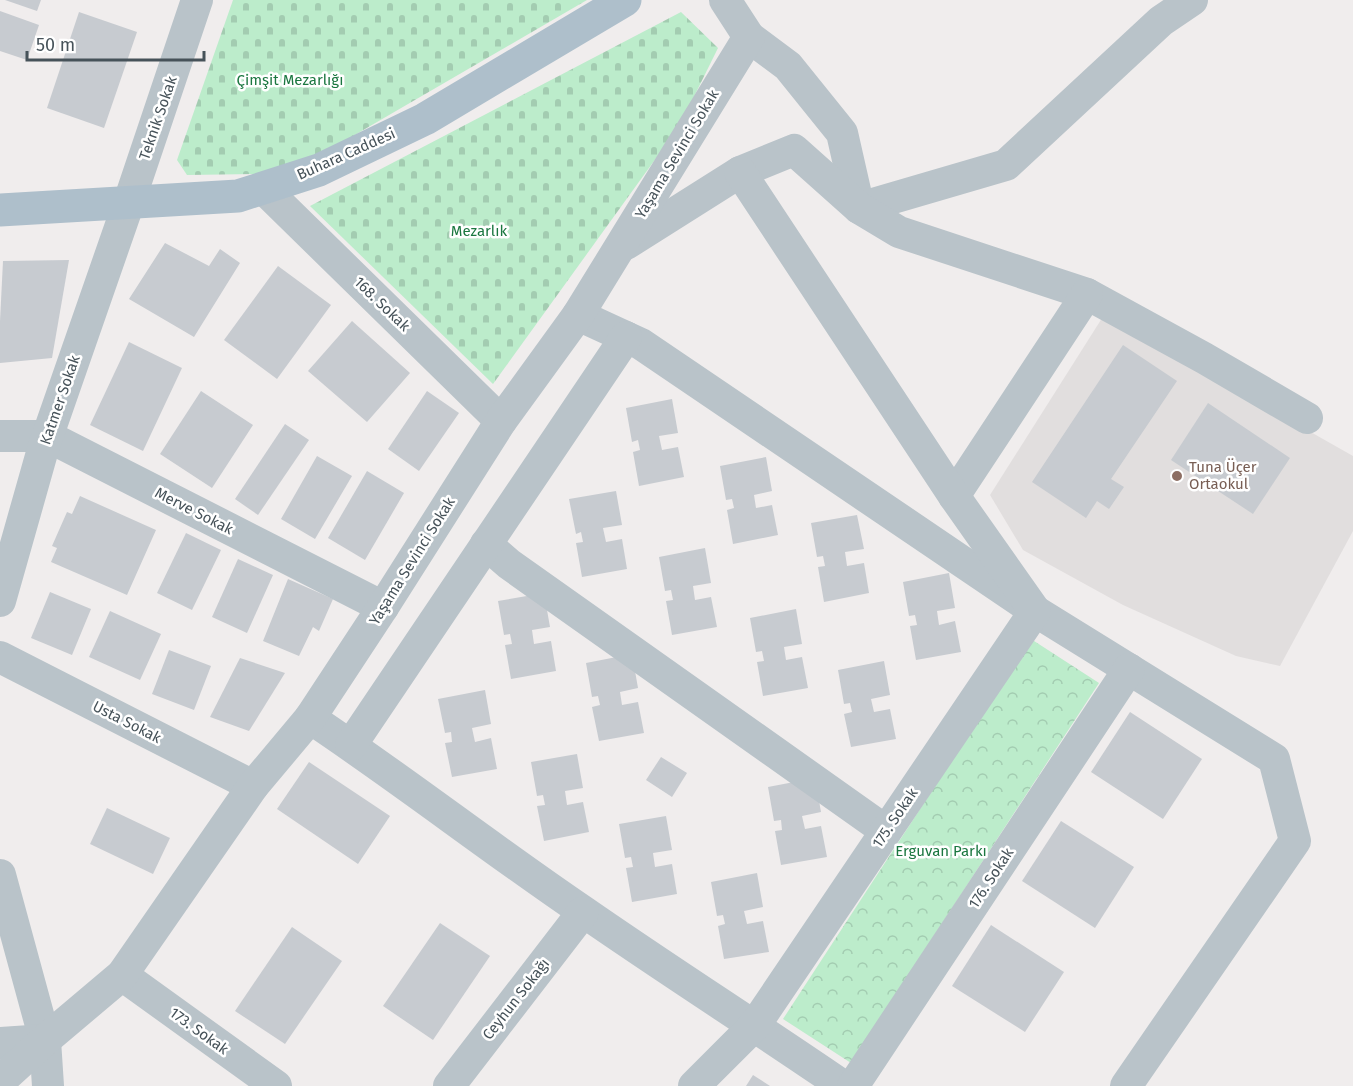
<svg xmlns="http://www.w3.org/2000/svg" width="1353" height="1086" font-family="'Fira Sans',sans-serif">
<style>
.education{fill:#e1dede}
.forest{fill:url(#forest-crowns)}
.cemetery{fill:url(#cemetery-stones)}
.building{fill:#c7cbd0}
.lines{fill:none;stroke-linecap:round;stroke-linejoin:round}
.minor{stroke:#b9c3c9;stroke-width:32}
.major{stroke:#aebfcb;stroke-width:33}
.education-dot{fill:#8d6e63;stroke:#fff;stroke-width:2}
.labels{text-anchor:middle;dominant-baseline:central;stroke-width:5;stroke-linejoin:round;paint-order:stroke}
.park-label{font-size:15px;fill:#1b7740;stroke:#fff}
.street-label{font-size:15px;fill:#465259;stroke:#fff}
.education-label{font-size:15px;fill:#785e54;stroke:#fff;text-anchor:start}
</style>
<defs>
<pattern id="forest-crowns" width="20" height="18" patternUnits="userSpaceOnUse" patternTransform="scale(1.5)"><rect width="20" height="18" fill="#bceccb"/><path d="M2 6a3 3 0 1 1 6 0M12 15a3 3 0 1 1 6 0" fill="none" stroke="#a3ccb1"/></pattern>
<pattern id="cemetery-stones" width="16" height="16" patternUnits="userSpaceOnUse" patternTransform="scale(1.5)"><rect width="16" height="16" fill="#bceccb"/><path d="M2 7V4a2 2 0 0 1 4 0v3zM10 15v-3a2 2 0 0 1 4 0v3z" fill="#a3ccb1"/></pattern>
</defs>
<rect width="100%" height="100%" fill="#f0eded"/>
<path class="education" d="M1104 315 1353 456V531L1280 666 1236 656 1123 605 1023 550 990 495Z"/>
<path class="forest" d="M1031 639 1099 683 851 1063 783 1019Z"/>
<g class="cemetery">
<path d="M233 0H587L322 154 257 174 187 175 177 160Z"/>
<path d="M681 12 718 48 680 125 493 384 310 206Z"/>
</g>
<g class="building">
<path d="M5 0H41L37 11Z"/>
<path d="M0 11 39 25 27 60 0 51Z"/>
<path d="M79 12 137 32 104 128 47 108Z"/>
<path d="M165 243 209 266 220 249 240 263 194 337 129 299Z"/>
<path d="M69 260 52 358 0 363V321L3 261Z"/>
<path d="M278 266 331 305 277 379 224 340Z"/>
<path d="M352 321 410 373 367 422 308 371Z"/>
<path d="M129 342 182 368 143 451 90 425Z"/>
<path d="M1123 345 1177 381 1111 479 1124 487 1109 509 1097 501 1086 518 1032 482Z"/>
<path d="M201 391 253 425 212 488 160 454Z"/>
<path d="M427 391 459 413 419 471 388 449Z"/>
<path d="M672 399 678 433 659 436 662 450 678 447 684 477 639 486 633 452 640 450 638 440 632 442 626 408Z"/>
<path d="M1208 403 1290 458 1253 514 1171 460Z"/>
<path d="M285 424 309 440 258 515 235 499Z"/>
<path d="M317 456 352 476 315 539 281 519Z"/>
<path d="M766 457 772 491 754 495 756 508 772 505 778 535 733 544 727 510 734 508 732 499 726 500 720 466Z"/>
<path d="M367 471 404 493 365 560 328 538Z"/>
<path d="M616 491 622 525 603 528 606 542 622 539 627 569 582 577 576 543 583 542 581 532 576 534 569 499Z"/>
<path d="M80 496 156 530 127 595 51 562 57 548 52 546 67 512 72 514Z"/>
<path d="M857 515 864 549 845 552 847 566 864 563 869 593 824 602 818 567 825 566 823 556 817 557 811 523Z"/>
<path d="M186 533 221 550 192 610 157 593Z"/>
<path d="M705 548 711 583 693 586 695 600 711 597 717 627 672 635 666 601 673 600 671 590 665 591 659 557Z"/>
<path d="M238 559 273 575 247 633 212 617Z"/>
<path d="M949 573 955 608 937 611 939 625 955 621 961 652 916 660 910 626 917 625 915 615 909 616 903 582Z"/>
<path d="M288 579 333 599 319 631 313 627 299 656 263 641Z"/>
<path d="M50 592 91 609 72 655 31 638Z"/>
<path d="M544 593 550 627 532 630 534 644 551 641 556 671 511 679 505 645 512 644 510 634 504 635 498 601Z"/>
<path d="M796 609 802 644 784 647 786 660 802 657 808 688 763 696 757 662 764 661 762 651 756 652 750 618Z"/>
<path d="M110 611 161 634 140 680 89 657Z"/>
<path d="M169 650 211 666 194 710 152 694Z"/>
<path d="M632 654 638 688 620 692 622 705 638 702 644 733 599 741 592 707 600 705 598 696 592 697 586 663Z"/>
<path d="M240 658 285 673 249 731 210 717Z"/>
<path d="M884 661 890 695 871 699 874 712 890 709 896 739 851 747 844 714 852 712 850 703 844 704 838 670Z"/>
<path d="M485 690 491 724 472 728 475 742 491 738 497 769 452 777 445 743 452 742 451 732 445 733 438 699Z"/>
<path d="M1130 712 1202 759 1163 819 1091 772Z"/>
<path d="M577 754 583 788 565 791 567 805 583 802 589 832 544 841 537 806 545 805 543 795 537 796 531 762Z"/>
<path d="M661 757 687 773 672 797 646 780Z"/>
<path d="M309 762 390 816 358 864 277 809Z"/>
<path d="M815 778 821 812 802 816 805 829 821 826 827 857 781 865 775 831 782 830 781 820 774 821 768 787Z"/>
<path d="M107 808 170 838 153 874 90 844Z"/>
<path d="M666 816 672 850 653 853 655 867 672 864 677 894 632 902 626 868 633 867 631 857 625 858 619 824Z"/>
<path d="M1061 821 1134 867 1095 928 1022 881Z"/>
<path d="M757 873 763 907 744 911 747 924 763 921 769 952 724 959 718 926 725 924 723 915 717 916 711 882Z"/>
<path d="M440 923 490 956 433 1040 383 1006Z"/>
<path d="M991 925 1064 972 1025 1032 952 986Z"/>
<path d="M292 927 342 961 285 1044 235 1011Z"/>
<path d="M753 1075 770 1086H746Z"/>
</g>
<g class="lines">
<g class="minor">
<path d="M749 37 788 66 842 133 859 208 1006 165 1161 21 1192 0"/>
<path d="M263 188 501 421"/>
<path d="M626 244 740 172 794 150 859 208 899 232 1087 294 1204 358 1307 418"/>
<path d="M578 315 641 344 1035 611 1274 759 1295 841 1126 1086"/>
<path d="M0 436H47L383 607"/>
<path d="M954 496 1087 294"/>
<path d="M486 544 509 564 886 831"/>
<path d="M0 601 43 449 129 202 197 0"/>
<path d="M0 657 253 786"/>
<path d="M310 718C403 780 491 849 584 912 669 971 757 1027 843 1086"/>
<path d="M351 745 626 337"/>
<path d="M0 875 45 1040 48 1086"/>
<path d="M122 975 276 1086"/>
<path d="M0 1043 45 1040"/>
<path d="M0 1081 45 1040 122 975 253 786 310 718 383 607 501 421 578 315 749 37 725 0"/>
<path d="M449 1086 583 912"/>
<path d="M694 1086 755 1025 1035 611 954 496 740 172"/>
<path d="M853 1086 1129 669"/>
</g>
<path class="major" d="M0 210 238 196 319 170 425 119 625 0"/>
</g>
<circle class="education-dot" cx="1177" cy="476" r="6"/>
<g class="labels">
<g class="park-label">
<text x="290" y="80">Çimşit Mezarlığı</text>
<text x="479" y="231">Mezarlık</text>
<text x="941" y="851">Erguvan Parkı</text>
</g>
<g class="street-label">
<text transform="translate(158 118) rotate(-71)">Teknik Sokak</text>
<text transform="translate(346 154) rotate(-24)">Buhara Caddesi</text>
<text transform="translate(677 154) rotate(-59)">Yaşama Sevinci Sokak</text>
<text transform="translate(382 304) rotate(44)">168. Sokak</text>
<text transform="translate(60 400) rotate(-71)">Katmer Sokak</text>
<text transform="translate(194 511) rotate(27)">Merve Sokak</text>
<text transform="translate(412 561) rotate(-58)">Yaşama Sevinci Sokak</text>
<text transform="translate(127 722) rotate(27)">Usta Sokak</text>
<text transform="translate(895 818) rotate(-56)">175. Sokak</text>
<text transform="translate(991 878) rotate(-57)">176. Sokak</text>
<text transform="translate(516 999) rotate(-52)">Ceyhun Sokağı</text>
<text transform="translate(199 1031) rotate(36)">173. Sokak</text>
</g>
<g class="education-label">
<text x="1189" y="467">Tuna Üçer<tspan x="1189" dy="17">Ortaokul</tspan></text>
</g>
</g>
<path d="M27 51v9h177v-9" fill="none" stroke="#465259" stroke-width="3"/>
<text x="36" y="51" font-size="18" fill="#465259" stroke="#ffffff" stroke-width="4.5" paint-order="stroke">50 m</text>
</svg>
